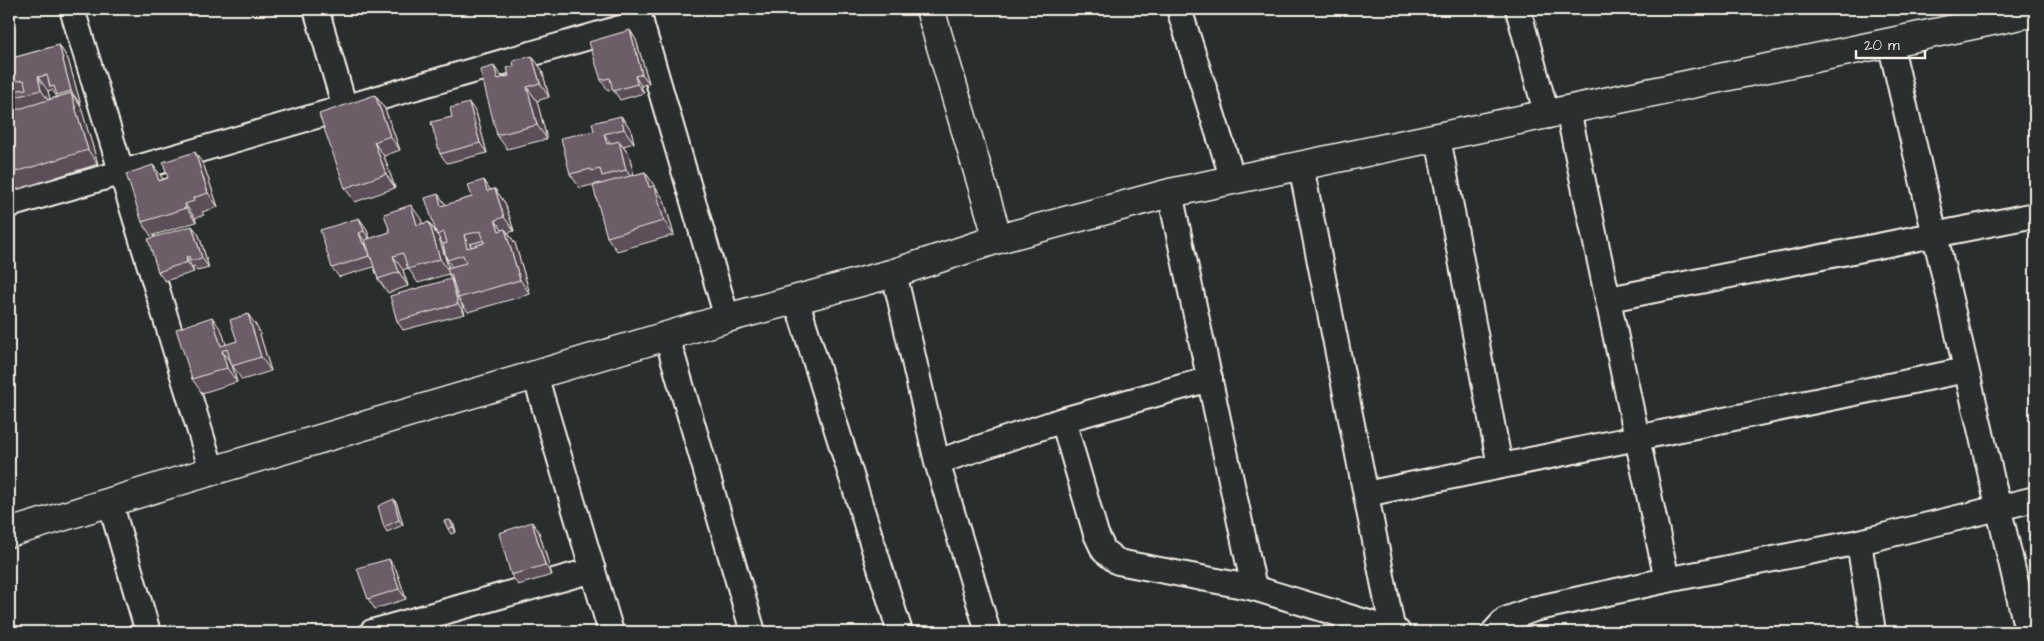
<svg xmlns="http://www.w3.org/2000/svg" width="2044" height="641" font-family="'Architects Daughter',sans-serif">
<style>
.lines{fill:none;stroke-linecap:round;stroke-linejoin:round}
.minor-casing{stroke:#f4f1e8;stroke-width:28}
.tertiary-casing{stroke:#f4f1e8;stroke-width:31}
.secondary-casing{stroke:#f4f1e8;stroke-width:31}
.minor{stroke:#2a2d2e;stroke-width:24}
.tertiary{stroke:#2a2d2e;stroke-width:28}
.secondary{stroke:#2a2d2e;stroke-width:28}
.wall{fill:#5d505a;stroke:#f4f1e8;fill-rule:evenodd}
.shaded-wall{fill:#4c414a;stroke:#f4f1e8}
.building{fill:#6c5d69;stroke:#f4f1e8;fill-rule:evenodd}
</style>
<rect width="100%" height="100%" fill="#2a2d2e"/>
<filter id="ink" filterUnits="userSpaceOnUse"><feTurbulence type="fractalNoise" baseFrequency=".02" numOctaves="2"/><feDisplacementMap in="SourceGraphic" scale="10" xChannelSelector="R" yChannelSelector="G"/><feConvolveMatrix kernelMatrix="1 2 1 2 8 2 1 2 1" color-interpolation-filters="sRGB"/></filter>
<g filter="url(#ink)">
<g class="lines">
<g class="minor-casing">
<g id="minor">
<path d="M72 9 212 471"/>
<path d="M316 9 345 108"/>
<path d="M637 9 727 318"/>
<path d="M1179 9 1233 180"/>
<path d="M1518 9 1547 116"/>
<path d="M1890 42 2026 626 2024 632"/>
<path d="M1568 110 1667 580"/>
<path d="M1438 138 1500 466"/>
<path d="M1301 166 1393 632"/>
<path d="M1170 193 1254 588"/>
<path d="M9 205 641 22"/>
<path d="M894 273 937 462 988 632"/>
<path d="M796 299 900 632"/>
<path d="M1609 299 2035 215"/>
<path d="M667 337 753 632"/>
<path d="M535 375 611 632"/>
<path d="M1063 420 1096 534 1104 551 1118 562 1254 588 1398 632"/>
<path d="M937 462 1063 420 1210 379"/>
<path d="M1366 494 1966 370"/>
<path d="M110 502 148 632"/>
<path d="M1859 542 1872 625V632"/>
<path d="M372 632 593 570"/>
<path d="M1494 632 1505 620 1534 609 1667 580 1859 542 2035 499"/>
</g>
</g>
<g class="tertiary-casing">
<path id="tertiary" d="M930 9 998 239"/>
</g>
<g class="secondary-casing">
<path id="secondary" d="M9 533 212 471 727 318 894 273 998 239 1170 193 2035 12"/>
</g>
<use href="#minor" class="minor"/>
<use href="#tertiary" class="tertiary"/>
<use href="#secondary" class="secondary"/>
</g>
<g class="wall">
<path d="M630 30 636 40 649 83 641 86 644 93 620 100 613 89 608 90 601 80Z"/>
<path d="M59 45 68 59 81 105H80L98 164 9 192V59ZM52 90 57 97 50 99 48 91Z"/>
<path d="M532 56 542 70 549 97 537 101 547 139 507 149 497 135 503 77 509 76 514 66Z"/>
<path d="M375 95 385 109 400 150 384 156 395 188 355 202 345 188Z"/>
<path d="M469 103 476 112 487 153 447 163 440 154 452 117Z"/>
<path d="M621 116 631 130 634 143 623 146 629 155 634 175 645 172 664 200 674 235 617 251 607 237 601 184 600 183 580 188 570 174 594 131Z"/>
<path d="M153 165 163 179 204 166 218 207 202 212 204 215 195 218 196 222 151 236 142 222Z"/>
<path d="M484 180 490 190 495 189 505 203 514 231 508 233 515 243 530 294 468 312 461 303 465 314 403 330 397 321 451 279 454 283 448 274 418 283 408 268 403 270 408 286 388 293 378 279 374 267 339 277 332 268 359 218 366 228 370 239 390 232 421 219 422 224 429 222 436 233 438 194 446 205 472 197ZM439 238 443 244 447 260 452 267 449 268Z"/>
<path d="M192 226 199 235 209 268 197 271 194 266 192 267 194 272 165 281 158 272Z"/>
<path d="M258 328 271 371 242 380 232 365 237 382 202 393 192 379 222 331 226 345 237 341Z"/>
<path d="M397 504 403 525 387 532 384 527Z"/>
<path d="M454 525 456 532 451 534 448 529Z"/>
<path d="M539 532 552 575 518 585 511 575Z"/>
<path d="M396 569 406 599 375 609 368 599Z"/>
</g>
<g class="shaded-wall">
<path d="M630 30 636 40 649 83 642 74Z"/>
<path d="M59 45 68 59 81 105 71 91Z"/>
<path d="M532 56 542 70 549 97 540 83Z"/>
<path d="M494 66 504 80 498 79Z"/>
<path d="M635 76 641 86 644 93 637 84Z"/>
<path d="M38 77 48 91 51 104 41 90Z"/>
<path d="M10 82 19 96 11 91Z"/>
<path d="M527 87 537 101 547 139 537 125Z"/>
<path d="M71 93 81 107 98 164 88 150Z"/>
<path d="M375 95 385 109 400 150 390 136Z"/>
<path d="M469 103 476 112 487 153 480 143Z"/>
<path d="M621 116 631 130 634 143 624 129Z"/>
<path d="M604 134 614 148 607 144Z"/>
<path d="M619 141 629 155 636 184 626 170Z"/>
<path d="M374 142 384 156 395 188 386 174Z"/>
<path d="M195 152 204 166 218 207 208 193Z"/>
<path d="M153 165 163 179 159 181Z"/>
<path d="M645 172 664 200 674 235 664 221 649 187Z"/>
<path d="M484 180 493 194 487 191Z"/>
<path d="M495 189 505 203 514 231 504 217Z"/>
<path d="M438 194 448 208 441 206Z"/>
<path d="M185 204 195 218 196 222 186 208Z"/>
<path d="M411 205 421 219 427 239 417 225Z"/>
<path d="M359 218 366 228 371 241 364 231Z"/>
<path d="M495 220 505 234 499 231Z"/>
<path d="M429 222 439 238 450 273 440 259Z"/>
<path d="M192 226 199 235 209 268 202 258Z"/>
<path d="M505 229 515 243 530 294 520 280Z"/>
<path d="M359 233 366 243 376 266 369 256 363 244Z"/>
<path d="M464 235 473 249 467 248Z"/>
<path d="M393 256 403 270 408 286 399 272Z"/>
<path d="M186 257 192 267 194 272 187 262Z"/>
<path d="M451 279 458 289V298L461 303 465 314 458 304Z"/>
<path d="M248 314 258 328 271 371 261 357Z"/>
<path d="M212 317 222 331 228 351 227 349 221 346Z"/>
<path d="M222 351 232 365 237 382 227 368Z"/>
<path d="M394 499 397 504 403 525 399 520Z"/>
<path d="M450 520 454 525 456 532 453 527Z"/>
<path d="M532 522 539 532 552 575 545 565Z"/>
<path d="M389 559 396 569 406 599 399 589Z"/>
</g>
<g class="building">
<path d="M630 30 642 74 635 76 637 84 613 91 610 78 601 80 589 42Z"/>
<path d="M59 45 71 91 57 95 54 86 50 87 47 75 38 77 41 90 9 99V59ZM24 80 26 89 11 91 10 82Z"/>
<path d="M532 56 540 83 527 87 537 125 497 135 480 70 494 66 498 79 509 76 507 68 514 66 513 61Z"/>
<path d="M71 93 88 150 9 174V112Z"/>
<path d="M375 95 390 136 374 142 386 174 345 188 319 114Z"/>
<path d="M469 103 480 143 440 154 431 122 452 117 450 108Z"/>
<path d="M621 116 624 129 604 134 607 144 619 141 626 170 602 176 600 169 592 171 591 169 570 174 561 138 594 131 592 123Z"/>
<path d="M195 152 208 193 193 198 194 201 185 204 186 208 142 222 126 174 153 165 159 181 168 178 163 162Z"/>
<path d="M645 172 649 187 655 186 664 221 607 237 593 186Z"/>
<path d="M484 180 487 191 495 189 504 217 495 220 499 231 505 229 520 280 458 298 451 274 449 275 447 268 466 263 463 255 447 260 443 244 447 243 444 232 437 235 425 198 438 194 441 206 472 197 468 185ZM481 231 484 243 467 248 464 235Z"/>
<path d="M411 205 417 225 429 222 440 259 408 269 403 253 393 256 399 272 378 279 365 240 390 232 384 214Z"/>
<path d="M359 218 364 231 359 233 363 244 365 243 369 256 332 268 320 230Z"/>
<path d="M192 226 202 258 190 261 189 256 186 257 187 262 158 272 148 239Z"/>
<path d="M484 240V243L471 247 470 244Z"/>
<path d="M451 279 458 304 397 321 390 296Z"/>
<path d="M248 314 261 357 232 366 227 349 222 351 227 368 192 379 176 329 212 317 221 346 237 341 230 320Z"/>
<path d="M394 499 399 520 384 527 378 506Z"/>
<path d="M450 520 453 527 448 529 444 521Z"/>
<path d="M532 522 545 565 511 575 499 533Z"/>
<path d="M389 559 399 589 368 599 357 568Z"/>
</g>
</g>
<rect width="2044" height="641" fill="none" stroke="#2a2d2e" stroke-width="30"/>
<rect x="15" y="15" width="2014" height="611" fill="none" stroke="#f4f1e8" stroke-width="2" filter="url(#ink)"/>
<path d="M1856 50v8h69v-8" fill="none" stroke="#f4f1e8" stroke-width="2.5"/>
<text x="1864" y="50" font-size="15" fill="#f4f1e8" stroke="#2a2d2e" stroke-width="4" paint-order="stroke">20 m</text>
</svg>
